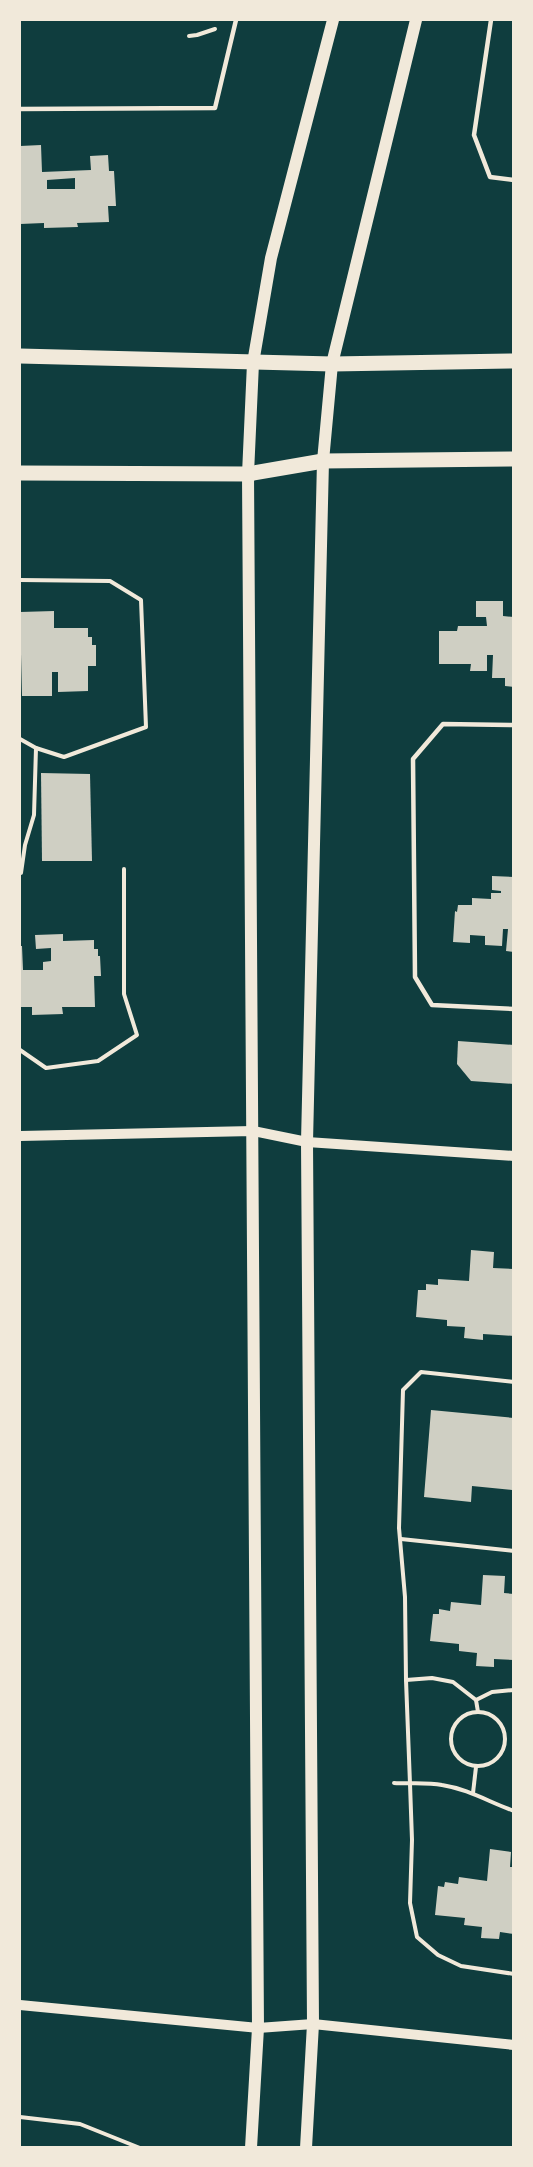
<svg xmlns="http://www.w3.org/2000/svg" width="533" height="2167" font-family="Mulish,sans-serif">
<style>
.building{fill:#cfcfc3;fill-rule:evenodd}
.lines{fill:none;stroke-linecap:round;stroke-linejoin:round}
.path{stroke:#f1e9da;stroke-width:4}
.service{stroke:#f1e9da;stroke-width:4.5}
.tertiary{stroke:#f1e9da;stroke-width:10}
.secondary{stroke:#f1e9da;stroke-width:12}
.primary{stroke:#f1e9da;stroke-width:15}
</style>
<rect width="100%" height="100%" fill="#0f3d3e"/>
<g class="building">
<path d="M41 145 42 172 91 170 90 156 108 155 109 171H114L116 206H108L109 222 77 223 78 227 44 228V223L20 224V146ZM75 178V189H47V180Z"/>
<path d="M476 601H503V616L514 617V687L505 686V678H492L493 655H487V671H470L471 664H439V631H457L458 626H487L486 617H476Z"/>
<path d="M54 611V628H88V637H92V645H96V666H88V691L58 692V672H52V696H22L20 612Z"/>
<path d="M41 773 90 774 92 861H42Z"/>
<path d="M492 876 514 877V952L506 951 508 929H503L502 946 485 945V936L470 935V943L453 942 455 911 457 912 458 905H472V898L491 899V893H501V891L492 890Z"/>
<path d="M63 934V941L94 940V949H98V956H100L101 976H94L95 1007H62L63 1014 32 1015V1007H20V946H22L23 970H43V962L51 961V948L36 949 35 935Z"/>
<path d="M458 1041 514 1045V1084L471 1081 457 1064Z"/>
<path d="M471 1250 494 1252 493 1268 514 1269V1336L483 1334V1340L464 1338 465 1327 447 1326V1320L416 1317 418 1290H426V1284L438 1285V1279L469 1281Z"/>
<path d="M431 1410 514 1418 512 1490 472 1486 471 1502 424 1497Z"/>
<path d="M483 1575 505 1576 504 1593 514 1594V1660L494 1659V1667L476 1666 477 1653 459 1651V1644L430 1641 433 1614H439V1609L450 1611 451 1602 481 1605Z"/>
<path d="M490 1849 511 1852 510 1867H514V1934L500 1932 499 1939 481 1938 482 1927 464 1925 465 1918 435 1915 438 1886 444 1887 445 1882 458 1884 459 1877 487 1881Z"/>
</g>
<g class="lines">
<g class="path">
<path d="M189 36 197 35 215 29"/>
<path d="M20 580 110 581 141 600 146 727 64 757 36 748"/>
<path d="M20 739 36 748 34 815 25 845 21 873H20"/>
<path d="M20 1050 46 1068 98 1061 137 1035 124 994V869"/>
<path d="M514 1382 421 1372 403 1390 399 1528 405 1597 406 1680 410 1784 412 1840 410 1903 417 1937 438 1955 461 1966 514 1974"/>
<path d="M401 1539 514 1551"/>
<path d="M406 1680 432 1678 453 1682 476 1700"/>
<circle cx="478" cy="1739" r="27"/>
<path d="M478 1712 476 1700 492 1692 514 1690"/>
<path d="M394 1783C410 1784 427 1782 442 1785 468 1789 489 1802 514 1811"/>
<path d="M473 1793 476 1767"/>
<path d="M20 2117 80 2124 140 2148"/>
</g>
<g class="service">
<path d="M491 20 474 135 490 177 514 180"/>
<path d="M20 109 215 108 236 20"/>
<path d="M514 725 443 724 413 759 415 977 432 1005 514 1009"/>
</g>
<g class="tertiary">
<path d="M20 1136 253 1131 307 1142 514 1156"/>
<path d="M20 2005 258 2028 313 2024 514 2045"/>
</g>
<g class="secondary">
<path d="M251 2148 258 2028 248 474 253 363 271 258 333 20"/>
<path d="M306 2148 313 2024 307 1142 323 461 332 364 416 20"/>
</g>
<g class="primary">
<path d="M20 356 332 364 514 361"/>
<path d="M20 473 248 474 323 461 514 459"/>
</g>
</g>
<rect width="533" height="2167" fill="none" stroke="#f1e9da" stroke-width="42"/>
</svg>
